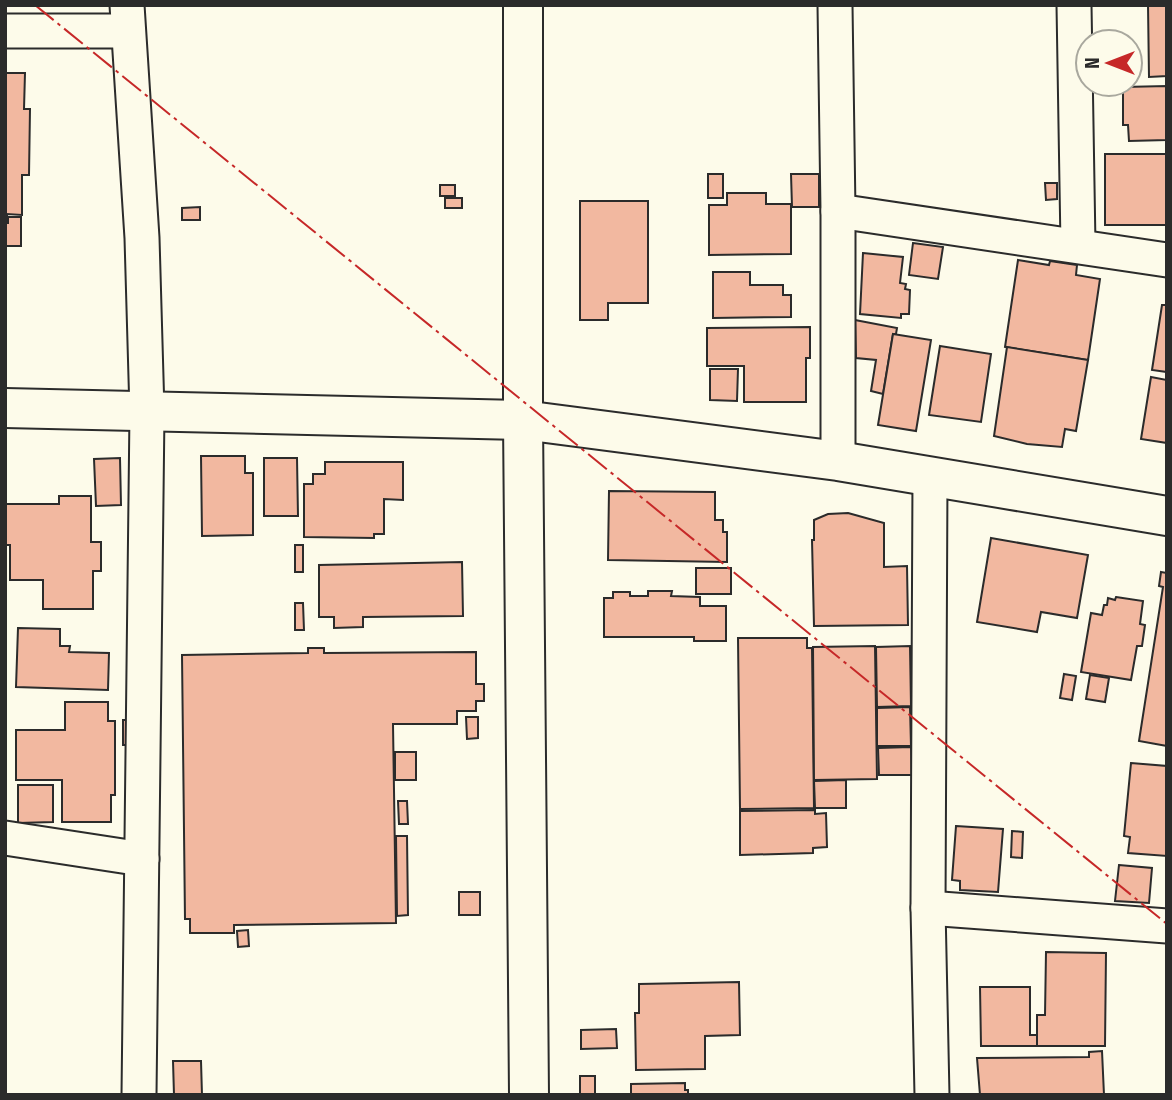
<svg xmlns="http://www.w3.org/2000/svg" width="1172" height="1100" font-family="'Fira Sans Condensed',sans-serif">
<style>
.building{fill:#f2b8a0;stroke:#2b2b2b;stroke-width:2}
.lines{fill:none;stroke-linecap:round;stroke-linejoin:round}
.street-casing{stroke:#2b2b2b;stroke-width:37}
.secondary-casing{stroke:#2b2b2b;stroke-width:42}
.street{stroke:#fdfbea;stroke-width:33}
.secondary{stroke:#fdfbea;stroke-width:38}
.power{stroke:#c62828;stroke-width:2;stroke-dasharray:24 5 3.5 5;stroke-linecap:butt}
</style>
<rect width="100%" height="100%" fill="#fdfbea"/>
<g class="building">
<path d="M1148 5H1167V76L1149 77Z"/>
<path d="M5 73H25L24 109H30L29 175H22V215L7 214V222H5Z"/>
<path d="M1167 86V140L1129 141 1128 125H1123V87Z"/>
<rect x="1105" y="154" width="62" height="71"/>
<rect x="708" y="174" width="15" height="24"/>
<path d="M791 174H819V207H792Z"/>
<path d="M1045 183H1057V199L1046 200Z"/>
<rect x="440" y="185" width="15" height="11"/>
<path d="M727 193H766V204H791V254L709 255V205H727Z"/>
<rect x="445" y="198" width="17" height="10"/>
<path d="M580 201H648V303H608V320H580Z"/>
<path d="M200 207V220H182V208Z"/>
<path d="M8 217H21V246H5V223H8Z"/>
<path d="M913 243 943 247 938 279 909 275Z"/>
<path d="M863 253 903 257 900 283 906 284 905 289 910 290 909 314H901V318L860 314Z"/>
<path d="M1018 260 1049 265 1050 261 1077 265 1076 275 1100 279 1088 360 1005 347Z"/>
<path d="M713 272H750V285H783V295H791V317L713 318Z"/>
<path d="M1162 305H1167V372L1152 370Z"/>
<path d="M855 320 897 328 896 334H893L883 394 871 391 876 360 856 358Z"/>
<path d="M810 327V358H806V402H744V366H707V328Z"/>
<path d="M893 334 931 340 916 431 878 425Z"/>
<path d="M940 346 991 354 981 422 929 415Z"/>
<path d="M1007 347 1088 360 1076 431 1065 429 1062 447 1027 444 994 436Z"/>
<path d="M710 369H738L737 401 710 400Z"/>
<path d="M1151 377 1167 380V443L1141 439Z"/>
<path d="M201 456H245V473H253V535L202 536Z"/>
<path d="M120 458 121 505 96 506 94 459Z"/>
<path d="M264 458H297L298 516H264Z"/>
<path d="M325 462H403V500L384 499V534H374V538L304 537V484H313V474H325Z"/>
<path d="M609 491 715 492V520H723V532H727V562L608 560Z"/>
<path d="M59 496H91V542H101V571H93V609H43V580H10V545H6V504H59Z"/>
<path d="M848 513 884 523V567L907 566 908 625 814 626 812 540H814V520L828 514Z"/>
<path d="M991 538 1088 555 1077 618 1041 612 1037 632 977 622Z"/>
<rect x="295" y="545" width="8" height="27"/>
<path d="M462 562 463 616 363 617V627L334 628V617H319V565Z"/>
<rect x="696" y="568" width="35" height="26"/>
<path d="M1161 572 1167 573V746L1139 741 1163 587 1159 586Z"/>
<path d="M648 591H672L671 596 700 597V606H726V641H694V637H604V598H613V592H630V596H648Z"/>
<path d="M1116 597 1143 601 1140 624 1145 625 1142 646H1137L1131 680 1081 672 1091 613 1102 615 1104 605H1107L1108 598 1115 600Z"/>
<path d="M295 603H303L304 630H295Z"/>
<path d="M18 628 60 629V646H70L69 652 109 653 108 690 16 687Z"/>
<path d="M738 638H807V648H812L814 808 740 809Z"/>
<path d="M875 646 877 779 814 780 813 647Z"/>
<path d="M910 646 911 706 877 707 876 647Z"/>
<path d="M308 648H324V653L476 652V684H484V701H476V711H457V724H393L396 923 234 925V933H190V919H185L182 655 308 653Z"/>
<path d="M1064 674 1076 676 1072 700 1060 698Z"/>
<path d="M1090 675 1109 678 1105 702 1086 699Z"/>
<path d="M65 702H108V721H115V795H111V822H62V780H16V730H65Z"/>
<path d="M910 707 911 746H877V708Z"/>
<path d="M466 717H478V738L467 739Z"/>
<rect x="123" y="720" width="12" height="25"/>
<path d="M911 747 912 775H879L878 748Z"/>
<rect x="395" y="752" width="21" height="28"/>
<path d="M1131 763 1167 766V856L1128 853 1130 837 1124 836Z"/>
<path d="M846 780V808H815L814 781Z"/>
<path d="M18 785H53V822L18 823Z"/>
<path d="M398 801H407L408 824H399Z"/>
<path d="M815 810V814L826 813 827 847 813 848V853L740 855V811Z"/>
<path d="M956 826 1003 829 998 892 960 890V881L952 880Z"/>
<path d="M1012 831 1023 832 1022 858 1011 857Z"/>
<path d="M396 836H407L408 915 397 916Z"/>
<path d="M1119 865 1152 868 1149 903 1115 901Z"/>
<rect x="459" y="892" width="21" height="23"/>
<path d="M248 930 249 946 238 947 237 931Z"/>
<path d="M1046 952 1106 953 1105 1046H1037V1015H1045Z"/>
<path d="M739 982 740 1035 705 1036V1069L636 1070 635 1013H639V984Z"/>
<path d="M980 987H1030V1035H1037V1046H981Z"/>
<path d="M616 1029 617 1048 581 1049V1030Z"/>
<path d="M1102 1051 1104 1095H980L977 1058 1089 1057V1052Z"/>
<path d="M173 1061H201L202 1095H174Z"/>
<rect x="580" y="1076" width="15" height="19"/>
<path d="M685 1083V1090H688V1095H631V1084Z"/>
</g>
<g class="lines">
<g class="street-casing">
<g id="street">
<path d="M127 5 142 238 147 412 139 1095"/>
<path d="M835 5 838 211V461"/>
<path d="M1074 5 1078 245"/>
<path d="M5 31H128"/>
<path d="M838 211 1167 260"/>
<path d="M930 477 928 908 932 1095"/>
<path d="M5 838 142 859"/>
<path d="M928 908 1167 926"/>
</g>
</g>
<g class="secondary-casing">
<g id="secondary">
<path d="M523 5V420L529 1095"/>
<path d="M5 408 523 420 838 461 1167 516"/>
</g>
</g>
<use href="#street" class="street"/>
<use href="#secondary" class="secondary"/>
<path class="power" d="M35 5 1167 924"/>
</g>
<rect width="1172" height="1100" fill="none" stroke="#2b2b2b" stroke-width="14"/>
<g transform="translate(1109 63) rotate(270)"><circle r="33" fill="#fdfbea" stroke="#a9a89e" stroke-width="2"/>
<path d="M0-5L12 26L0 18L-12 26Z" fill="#c62828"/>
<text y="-10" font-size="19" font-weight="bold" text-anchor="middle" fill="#2b2b2b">N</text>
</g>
</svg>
